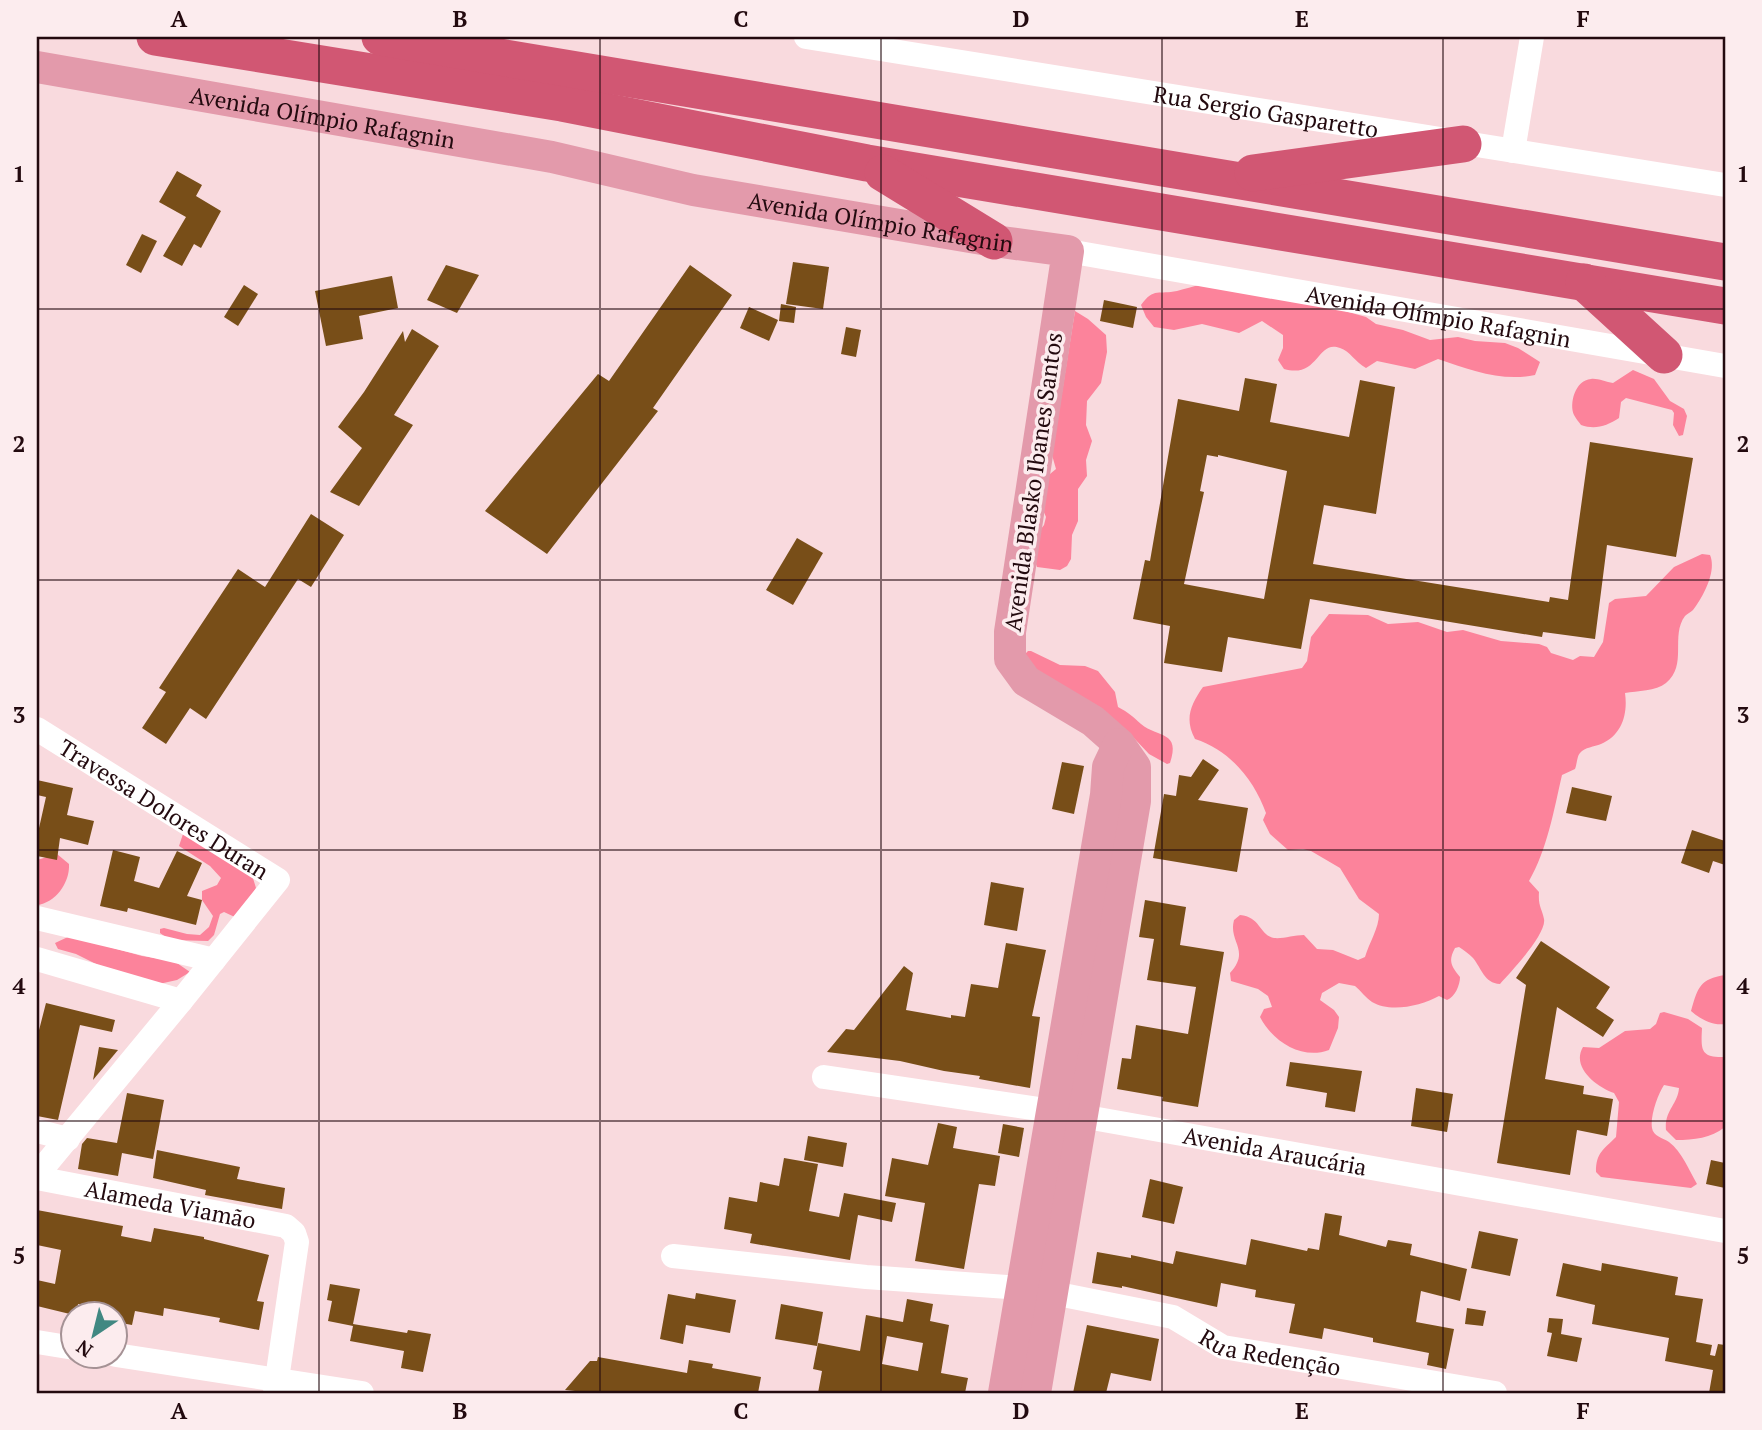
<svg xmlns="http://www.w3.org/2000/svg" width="1762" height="1430" font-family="'PT Serif',serif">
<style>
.forest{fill:#fc839b}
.building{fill:#784e18;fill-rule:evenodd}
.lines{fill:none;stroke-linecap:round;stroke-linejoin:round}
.minor{stroke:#fff;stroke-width:24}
.major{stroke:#e39aab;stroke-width:32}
.highway{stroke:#d15773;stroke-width:37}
.grid{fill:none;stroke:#230a0f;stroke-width:2;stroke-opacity:0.55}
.labels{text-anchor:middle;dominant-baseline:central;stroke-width:7;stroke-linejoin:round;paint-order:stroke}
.street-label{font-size:23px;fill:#230a0f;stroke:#fcecee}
.neatline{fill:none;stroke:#230a0f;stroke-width:2.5}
.grid-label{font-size:23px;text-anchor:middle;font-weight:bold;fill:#230a0f}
</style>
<rect width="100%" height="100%" fill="#f9dade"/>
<g class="forest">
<path d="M1201 285 1313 302 1366 317 1376 324 1403 330 1430 340 1458 337 1475 341 1505 343 1518 348 1540 362 1535 375C1502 382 1470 370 1438 359L1415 369 1377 361 1366 368C1355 362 1350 351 1340 348 1317 339 1319 379 1284 369L1278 360 1283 348V335L1262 321 1239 333 1202 324 1174 330 1154 327 1146 317 1141 305C1154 287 1159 295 1177 291 1185 289 1193 286 1201 285Z"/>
<path d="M1075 311 1088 319 1106 335 1107 352 1101 383 1087 401 1086 425 1092 441 1086 460 1087 476 1078 489V521L1072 535 1071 559 1067 566 1060 570 1037 567 1032 553 1035 537 1044 525 1046 517 1040 503 1050 474 1056 469 1052 455Z"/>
<path d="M1633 370 1654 379 1670 401 1684 409 1687 416 1683 435 1679 436 1673 425 1674 413 1672 410 1626 398 1621 402 1619 418C1607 426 1595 430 1581 425 1579 422 1576 419 1574 415 1569 404 1575 380 1591 379 1597 378 1606 382 1613 383Z"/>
<path d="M1702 554 1710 555C1717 571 1703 597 1693 610 1691 612 1687 614 1685 616 1670 636 1688 665 1666 683 1656 691 1637 691 1625 693 1628 714 1622 735 1601 744 1594 747 1585 747 1580 753 1577 756 1577 764 1575 769L1562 775C1554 810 1547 850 1529 881L1539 892C1538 907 1542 908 1544 919 1547 934 1510 973 1500 984 1484 983 1482 969 1473 958 1469 954 1464 950 1459 947L1455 948C1448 961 1451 966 1460 977 1460 985 1455 997 1447 1000L1439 996C1421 1006 1390 1013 1372 1002 1366 998 1361 991 1355 986L1339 983 1322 993 1320 1000 1334 1010 1339 1017 1338 1028 1329 1050C1302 1060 1273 1042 1260 1017L1264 1009 1272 1007 1268 996 1258 989 1231 981 1230 973C1251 950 1228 942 1234 920L1240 915C1261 917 1259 935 1274 938 1283 939 1294 935 1304 935L1317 949 1333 950 1358 960 1365 957C1369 943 1379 928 1379 914L1359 899 1340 868 1311 851 1303 849 1288 850 1270 834 1263 820 1266 813C1254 780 1230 750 1195 739 1184 719 1191 704 1203 687L1302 668 1307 661 1311 637 1329 614 1368 615 1388 624 1418 622 1447 632 1463 630 1501 641 1539 644 1547 647 1551 653 1573 660 1580 656 1594 657 1603 642 1609 603 1615 599 1646 596 1674 567Z"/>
<path d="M1028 651H1031L1060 665 1085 666 1098 671 1115 692 1118 707C1128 712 1133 717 1141 724 1158 738 1181 731 1170 763L1167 764 1149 754 1131 735 1060 693 1022 657Z"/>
<path d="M183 834 252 875 256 888 239 919 224 912 220 914 214 935 208 941 170 940 160 933V929L164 928 187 934 200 935 209 927 213 916 202 900V891L217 885 221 878 210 866 179 846Z"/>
<path d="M57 854 69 864C70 883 55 903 37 905V860Z"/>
<path d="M70 936 142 956 174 961 190 972 177 980 159 984 102 967 76 954 58 949 55 943Z"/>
<path d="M1725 975V1024C1713 1026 1700 1019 1691 1011 1698 987 1700 979 1725 975Z"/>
<path d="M1664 1012 1688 1019 1702 1028C1701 1050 1700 1058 1725 1057V1127C1711 1138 1694 1140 1676 1140L1666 1130C1664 1111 1678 1104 1679 1088L1664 1085C1658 1094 1650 1116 1652 1128 1653 1136 1663 1138 1669 1142 1682 1152 1689 1170 1697 1184L1691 1188 1601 1177 1596 1172C1596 1153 1603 1150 1616 1137L1619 1102 1614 1093C1596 1087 1571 1067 1583 1047L1599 1048 1625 1031 1650 1029 1656 1024 1660 1013Z"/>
</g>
<g class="building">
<path d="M177 171 202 185 196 196 221 211 201 248 194 244 182 266 163 256 186 217 159 202Z"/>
<path d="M142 234 157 241 141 273 126 265Z"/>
<path d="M793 262 829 267 823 309 786 304Z"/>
<path d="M446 265 479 275 457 313 427 300Z"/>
<path d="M690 265 732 295 653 408 658 411 547 554 485 511 598 374 609 381Z"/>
<path d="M392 276 398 308 359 316 363 339 326 346 315 291Z"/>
<path d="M244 285 258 294 238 326 224 317Z"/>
<path d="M1104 300 1137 307 1133 328 1100 321Z"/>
<path d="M781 304 796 307 794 323 779 321Z"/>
<path d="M749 307 778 320 769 341 740 328Z"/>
<path d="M846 327 861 330 856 357 841 354Z"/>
<path d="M412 329 439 346 394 415 413 425 359 506 330 492 362 448 338 427 364 392 403 331 405 342Z"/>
<path d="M1245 378 1277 384 1270 422 1349 437 1360 380 1395 387 1376 514 1324 505 1313 564 1549 602 1550 597 1568 600 1590 442 1693 458 1676 557 1607 545 1595 639 1543 632 1542 637 1310 599 1301 649 1228 637 1222 672 1164 663 1170 626 1133 619 1145 560 1150 561 1178 399 1239 411ZM1207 455 1218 457V455L1287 471 1264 599 1184 584 1204 492 1200 491Z"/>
<path d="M311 514 344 535 311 587 298 579 206 719 190 708 166 744 142 728 166 692 159 688 238 569 265 587Z"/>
<path d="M797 538 823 553 793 605 766 590Z"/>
<path d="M1203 759 1219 770 1198 800 1248 808 1237 872 1153 858 1164 794 1176 796 1179 775 1191 777Z"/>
<path d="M1062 762 1084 766 1074 814 1052 809Z"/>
<path d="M37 780 73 788 67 815 94 821 88 845 60 838 57 860 37 856V837L46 797 37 795Z"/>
<path d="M1572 787 1612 796 1606 821 1566 813Z"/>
<path d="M1692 830 1725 841V865L1713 861 1709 873 1681 863Z"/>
<path d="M113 850 140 857 134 881 159 888 177 851 202 863 187 896 202 900 196 925 128 908 127 912 100 906Z"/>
<path d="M991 882 1024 888 1017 931 984 925Z"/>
<path d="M1145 900 1186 907 1180 945 1224 952 1198 1107 1162 1101 1163 1097 1117 1089 1122 1058 1131 1059 1136 1025 1188 1034 1196 987 1147 980 1154 939 1139 937Z"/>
<path d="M1541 941 1610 987 1596 1008 1614 1020 1603 1037 1557 1007 1545 1079 1584 1086 1583 1094 1613 1099 1607 1136 1577 1130 1570 1175 1497 1163 1526 985 1516 978Z"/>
<path d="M1006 943 1046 950 1032 1016 1040 1017 1030 1088 979 1079 980 1076 944 1071 900 1061 827 1052 846 1029 854 1030 904 966 913 973 906 1010 951 1018V1015L965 1017 971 984 998 988Z"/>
<path d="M46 1003 115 1020 112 1032 80 1025 58 1120 37 1116V1038Z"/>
<path d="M99 1047 118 1050 93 1080Z"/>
<path d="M1290 1062 1362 1071 1355 1112 1325 1107 1327 1093 1286 1086Z"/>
<path d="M1416 1088 1453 1094 1447 1132 1411 1126Z"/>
<path d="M127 1093 164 1100 153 1159 122 1153 118 1176 78 1169 82 1144 87 1138 117 1143Z"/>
<path d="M938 1123 957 1127 953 1148 1000 1156 995 1186 979 1184 964 1269 915 1261 925 1203 885 1196 892 1158 928 1165Z"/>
<path d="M1003 1124 1024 1128 1019 1157 998 1153Z"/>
<path d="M808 1136 847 1143 843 1167 804 1160Z"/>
<path d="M157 1150 240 1167 237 1179 285 1188 282 1209 205 1195 206 1190 153 1178Z"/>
<path d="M784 1158 818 1164 809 1211 839 1217 844 1193 896 1203 892 1222 858 1215 850 1260 750 1243 752 1234 724 1229 729 1197 757 1202 760 1182 779 1186Z"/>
<path d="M1711 1160 1725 1163V1188L1706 1184Z"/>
<path d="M1150 1179 1183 1187 1174 1224 1142 1217Z"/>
<path d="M37 1210 123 1226 121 1236 151 1242 154 1228 204 1237V1239L269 1255 257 1301 264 1302 259 1330 219 1322 220 1318 164 1308 163 1316 135 1311 132 1325 116 1322V1314H106L107 1309 78 1304 77 1314 74 1315 37 1306V1280L55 1284 61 1250 37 1245Z"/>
<path d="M1325 1213 1342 1216 1339 1235 1386 1247 1388 1240 1412 1244 1410 1255 1467 1269 1460 1301 1421 1291 1416 1322 1454 1329 1446 1369 1427 1365 1429 1353 1373 1342V1338L1324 1328 1322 1339 1289 1333 1295 1304 1255 1297 1256 1290 1221 1283 1217 1307 1122 1286V1288L1092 1283 1097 1252 1131 1258V1255L1173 1264 1176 1251 1246 1265 1251 1239 1307 1251 1308 1248 1319 1250Z"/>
<path d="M1479 1231 1518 1239 1510 1276 1471 1268Z"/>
<path d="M1563 1263 1601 1271 1602 1263 1678 1277 1675 1295 1703 1299 1696 1342 1712 1345 1710 1355 1715 1356 1718 1344 1725 1345V1393H1709L1713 1370 1665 1361 1669 1338 1592 1324 1595 1305 1556 1296Z"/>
<path d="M330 1284 360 1289 353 1324 407 1333 408 1330 431 1334 423 1372 401 1368 404 1351 350 1341 353 1326 328 1321 332 1301 327 1300Z"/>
<path d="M696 1293 736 1300 730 1333 686 1325 683 1344 660 1339 668 1294 695 1299Z"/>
<path d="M907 1299 933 1304 930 1321 949 1325 941 1373 968 1378 965 1393H818L822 1371 813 1369 818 1343 860 1351 866 1315 903 1322ZM887 1336 923 1343 918 1371 882 1364Z"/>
<path d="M781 1304 823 1312 817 1346 775 1339Z"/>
<path d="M1467 1308 1486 1311 1483 1326 1465 1324Z"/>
<path d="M1549 1318 1563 1319 1561 1334 1582 1338 1577 1362 1547 1356 1552 1333 1547 1332Z"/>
<path d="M1087 1325 1159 1339 1151 1381 1111 1373 1106 1393H1073Z"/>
<path d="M598 1357 687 1373 689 1360 713 1364 712 1368 761 1377 758 1393H595L565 1390 590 1361H597Z"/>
</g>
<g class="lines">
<g class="minor">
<path id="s1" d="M806 37 1725 185"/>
<path d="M1513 151 1532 37"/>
<path id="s2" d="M1068 251 1725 366"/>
<path id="s3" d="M37 729 278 880 181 1001 37 1175"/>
<path d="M37 918 214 960"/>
<path d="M37 959 181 1001"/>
<path id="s4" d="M824 1077 1053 1111 1725 1231"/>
<path d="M37 1131 68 1139"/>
<path id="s5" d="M37 1178 286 1226 294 1233 297 1242 275 1393"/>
<path d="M673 1256 866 1277 1022 1288"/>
<path id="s6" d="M1053 1293 1173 1317 1223 1347 1495 1393"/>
<path d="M37 1342 74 1348"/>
<path d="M116 1355 362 1393"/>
</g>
<g class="major">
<path id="s7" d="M37 67 552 157 693 190 994 241 1068 251 1010 632V659L1026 681 1093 721 1119 744 1135 767V801L1035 1393"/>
<path d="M1004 1393 1106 795 1108 767 1119 744"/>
</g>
<g class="highway">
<path d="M155 37 562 103 867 163 1725 306"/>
<path d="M380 37 1725 262"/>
<path d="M883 173 994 241"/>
<path d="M1253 173 1463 144"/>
<path d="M1584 282 1664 355"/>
</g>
</g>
<path class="grid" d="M319 37V1393M600 37V1393M881 37V1393M1162 37V1393M1443 37V1393M37 309H1725M37 580H1725M37 850H1725M37 1121H1725"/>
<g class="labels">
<g class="street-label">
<text stroke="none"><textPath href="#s1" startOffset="466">Rua Sergio Gasparetto</textPath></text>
<text stroke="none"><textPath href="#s7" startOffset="290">Avenida Olímpio Rafagnin</textPath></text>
<text stroke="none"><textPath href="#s7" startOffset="858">Avenida Olímpio Rafagnin</textPath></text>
<text stroke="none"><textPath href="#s2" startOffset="376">Avenida Olímpio Rafagnin</textPath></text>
<text transform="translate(1033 482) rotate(-82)">Avenida Blasko Ibanes Santos</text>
<text stroke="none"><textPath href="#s3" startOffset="150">Travessa Dolores Duran</textPath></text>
<text stroke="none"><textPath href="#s4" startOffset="457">Avenida Araucária</textPath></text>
<text stroke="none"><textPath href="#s5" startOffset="136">Alameda Viamão</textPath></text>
<text stroke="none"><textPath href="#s6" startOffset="228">Rua Redenção</textPath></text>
</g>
</g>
<rect width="1762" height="1430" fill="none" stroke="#fcecee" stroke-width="77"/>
<g transform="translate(94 1335) rotate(215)"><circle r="33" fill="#fcecee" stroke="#a59295" stroke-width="2"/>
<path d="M0-5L12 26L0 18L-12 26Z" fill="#418882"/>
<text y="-10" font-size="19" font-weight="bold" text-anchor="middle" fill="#230a0f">N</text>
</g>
<rect x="38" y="38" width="1686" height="1354" class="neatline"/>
<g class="grid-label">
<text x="179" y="27">A</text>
<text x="460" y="27">B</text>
<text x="741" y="27">C</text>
<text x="1021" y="27">D</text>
<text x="1302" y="27">E</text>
<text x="1583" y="27">F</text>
<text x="19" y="182">1</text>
<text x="1743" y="182">1</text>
<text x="19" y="452">2</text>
<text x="1743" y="452">2</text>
<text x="19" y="723">3</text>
<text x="1743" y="723">3</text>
<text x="19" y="994">4</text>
<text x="1743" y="994">4</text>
<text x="19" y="1264">5</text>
<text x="1743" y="1264">5</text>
<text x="179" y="1419">A</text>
<text x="460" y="1419">B</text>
<text x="741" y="1419">C</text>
<text x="1021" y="1419">D</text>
<text x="1302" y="1419">E</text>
<text x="1583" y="1419">F</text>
</g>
</svg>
